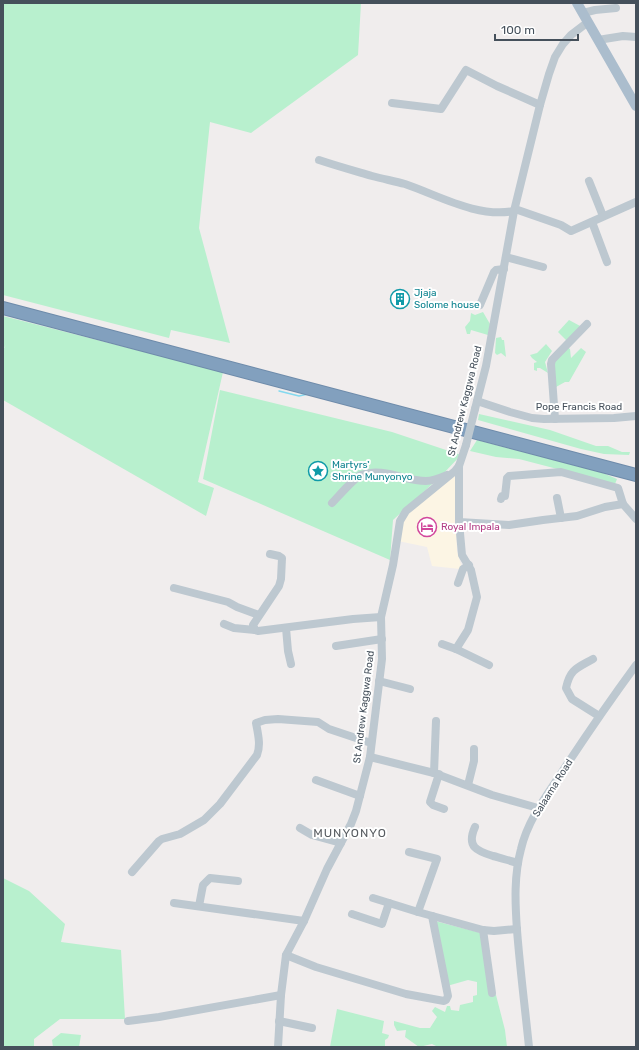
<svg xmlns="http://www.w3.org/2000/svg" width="639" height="1050" font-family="Rubik,sans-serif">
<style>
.commercial{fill:#fcf5e4}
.green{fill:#b8f0ce}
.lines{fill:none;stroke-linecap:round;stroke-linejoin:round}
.stream{stroke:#84d9ef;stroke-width:1.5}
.highway-casing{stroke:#6e8baa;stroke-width:14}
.minor{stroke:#bdc8d0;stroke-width:8}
.major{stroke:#abbdcd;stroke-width:10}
.highway{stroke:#82a0be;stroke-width:12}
.minor-bridge{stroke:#bdc8d0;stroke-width:8}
.labels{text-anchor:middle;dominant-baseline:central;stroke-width:4;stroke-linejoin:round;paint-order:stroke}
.culture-label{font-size:10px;fill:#0d838f;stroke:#fff;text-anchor:start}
.street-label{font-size:10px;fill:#45505b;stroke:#fff}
.hotel-label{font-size:10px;fill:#b23c85;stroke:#fff;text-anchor:start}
.quarter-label{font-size:12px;letter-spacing:1px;fill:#595d62;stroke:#fff}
</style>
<rect width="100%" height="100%" fill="#f0eded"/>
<path class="commercial" d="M455 476 457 477 456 522 457 551 461 565 460 569 432 566 427 547 398 541 400 527 408 513Z"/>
<g class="green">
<path d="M3 3H361L358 55 251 133 210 122 199 228 230 343 171 330 169 338 3 295Z"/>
<path d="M483 312 490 324 488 335 471 330 470 334H467L465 327 470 321 471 313 475 315Z"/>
<path d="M3 316 223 372 198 482 214 488 206 516 3 400V350L6 345 3 349Z"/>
<path d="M569 320 582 327 567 341 558 332Z"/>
<path d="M501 337 502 340H504L506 357 501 353 497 355 495 353 496 338Z"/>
<path d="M546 344 552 351 545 362 548 373 540 368H537V371L534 370V363L537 362 532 358 530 355 537 353Z"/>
<path d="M566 346 570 349 571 358 581 348 586 352 569 382H565L556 387 552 360Z"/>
<path d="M220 390 392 432 461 455 443 474 393 520 390 560 203 479Z"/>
<path d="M479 414 550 430 596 446H608L622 452H630L629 455 604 454 581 449 478 420Z"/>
<path d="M477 440 603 473 617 479 615 484 519 459 496 457 470 451Z"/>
<path d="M3 878 29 891 65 924 61 942 121 950 125 1019H60L34 1039V1047H3Z"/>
<path d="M435 921 481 933 490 993 496 995 505 1030 507 1047H438L432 1044 419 1047 405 1037 406 1030 397 1031 394 1025V1021L420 1028H430L437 1017 432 1011 435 1007 445 1012 447 1006H450L451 1010 459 1011 460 1005 473 1002V996L477 995V982L468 980 447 986Z"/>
<path d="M337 1009 384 1021 382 1033 389 1035 388 1038 385 1040V1047H330Z"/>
<path d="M61 1033 81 1035 79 1047H53L52 1040Z"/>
</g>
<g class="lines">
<path class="stream" d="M279 391 299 396 308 394"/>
<g class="highway-casing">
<path id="highway" d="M3 308 636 475"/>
</g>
<g class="minor">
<path d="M583 13 595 10 616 8"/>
<path d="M598 40 623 36 636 37"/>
<path d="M392 103 441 109 466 70 497 86 540 105"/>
<path d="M319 160C337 166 355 171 372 176 383 179 394 181 405 184 440 196 477 218 514 211"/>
<path d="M589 181 603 216"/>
<path d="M515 209 561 225 571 231 636 202"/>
<path d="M592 222 607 262"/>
<path d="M506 257 543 267"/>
<path d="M480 305 494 272 496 270 504 269"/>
<path d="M477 401 510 412 532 418 544 419 614 418 636 416"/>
<path d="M475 409 486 366 514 211 540 105 549 74 555 57 563 44 571 35 588 22"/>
<path d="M555 419 551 364 552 360 587 324"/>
<path d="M459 466V522L509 525 543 520 577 516 605 507 623 504"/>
<path d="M557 498 561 518"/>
<path d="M501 499 502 496H505L507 478 509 476 561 472 618 488 623 504 636 519"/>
<path d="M332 503C338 497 354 478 361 475 382 467 405 481 426 481 434 481 440 478 447 475"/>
<path d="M270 554 279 556 282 558 281 579 279 586 253 625 255 630 258 631 353 619 381 617"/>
<path d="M458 583 463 569 469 565"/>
<path d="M174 588 228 602 237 607 259 615"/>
<path d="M224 624 234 628 255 630"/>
<path d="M286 628 288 651 291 664"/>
<path d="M442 644 456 649 489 665"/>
<path d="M336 646 382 639"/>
<path d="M456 649 468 630 477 597 471 570 462 555 459 522"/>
<path d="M593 659C577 668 570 669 566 688L572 699 599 716"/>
<path d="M379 681 410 689"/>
<path d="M370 757 434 773 492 795 538 808"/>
<path d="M434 773 436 721"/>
<path d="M439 774 430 802 433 805 444 809"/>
<path d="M316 780 360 796"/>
<path d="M468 785 474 761V749"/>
<path d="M475 827C466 847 477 851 493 856 501 858 510 861 518 863"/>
<path d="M300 828 312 835 341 843"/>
<path d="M409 852 437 859 418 912"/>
<path d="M132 872 159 841 162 839 180 834 204 820 220 804 257 755C261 745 258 734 256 723L265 720 278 719 318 722 329 729 371 743"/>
<path d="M373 898 418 912 483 930 494 931 517 929"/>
<path d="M174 903 304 921"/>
<path d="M199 906 203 885 210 878 238 881"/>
<path d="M352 914 382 924 389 903"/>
<path d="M483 930 492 993"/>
<path d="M286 955 316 967 406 994 444 1001 446 1000 448 996 432 916"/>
<path d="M128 1021 159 1017 281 995"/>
<path d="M279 1021 312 1028"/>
<path d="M278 1047 281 995 286 955 304 921 327 869 351 824 356 811 370 757 382 659 381 617 393 565 400 521 406 511 455 471 459 466 466 445"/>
<path d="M529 1047C525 1008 520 969 517 930 515 902 514 875 521 849 528 819 548 794 564 769 587 734 611 699 636 665"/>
</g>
<path class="major" d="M577 3 636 106"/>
<use href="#highway" class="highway"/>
<path class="minor-bridge" d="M466 445 475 409"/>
</g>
<defs>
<g id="building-ring" transform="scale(1)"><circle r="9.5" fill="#fff" stroke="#0f9aa8" stroke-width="1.5"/><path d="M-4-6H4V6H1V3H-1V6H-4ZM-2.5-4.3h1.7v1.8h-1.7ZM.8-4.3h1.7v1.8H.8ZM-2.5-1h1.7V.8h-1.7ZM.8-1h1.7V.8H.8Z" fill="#0f9aa8"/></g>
<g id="sight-ring" transform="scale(1)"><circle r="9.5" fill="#fff" stroke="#0f9aa8" stroke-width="1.5"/><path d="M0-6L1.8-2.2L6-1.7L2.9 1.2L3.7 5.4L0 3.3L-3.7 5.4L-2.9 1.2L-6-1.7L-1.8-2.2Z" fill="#0f9aa8"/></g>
<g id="hotel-ring" transform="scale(1)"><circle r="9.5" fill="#fff" stroke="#d1479c" stroke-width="1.5"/><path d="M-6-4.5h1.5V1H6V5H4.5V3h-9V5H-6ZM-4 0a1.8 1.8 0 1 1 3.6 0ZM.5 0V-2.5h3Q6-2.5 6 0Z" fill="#d1479c"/></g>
</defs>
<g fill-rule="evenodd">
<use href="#building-ring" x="400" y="299"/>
<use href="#sight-ring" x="318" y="471"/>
<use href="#hotel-ring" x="427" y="527"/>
</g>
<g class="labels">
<g class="culture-label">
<text x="414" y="293">Jjaja<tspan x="414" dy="12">Solome house</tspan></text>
<text x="332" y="465">Martyrs'<tspan x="332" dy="12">Shrine Munyonyo</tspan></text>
</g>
<g class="street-label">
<text transform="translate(465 401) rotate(-76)">St Andrew Kaggwa Road</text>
<text x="579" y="407">Pope Francis Road</text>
<text transform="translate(364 707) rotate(-83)">St Andrew Kaggwa Road</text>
<text transform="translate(553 788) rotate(-58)">Salaama Road</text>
</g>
<g class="hotel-label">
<text x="441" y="527">Royal Impala</text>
</g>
<g class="quarter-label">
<text x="350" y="833">MUNYONYO</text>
</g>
</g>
<rect width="639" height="1050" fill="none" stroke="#45505b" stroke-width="8"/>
<path d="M495 34v6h83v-6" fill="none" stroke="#45505b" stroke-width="2"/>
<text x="501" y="34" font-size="12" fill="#45505b" stroke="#ffffff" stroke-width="3" paint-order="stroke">100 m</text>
</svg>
